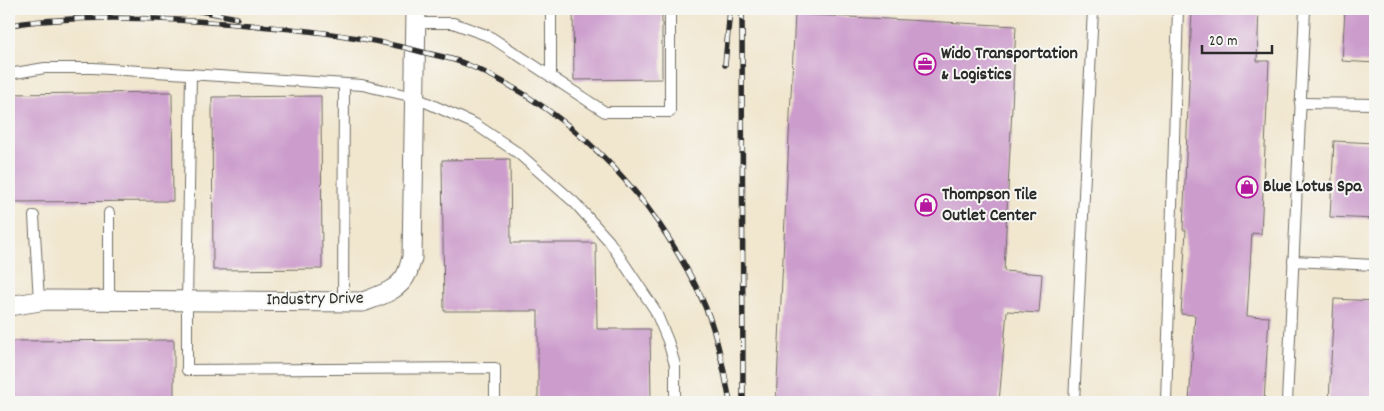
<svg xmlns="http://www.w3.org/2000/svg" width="1384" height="411" font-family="Dekko,sans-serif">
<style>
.building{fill:#cc9ccc}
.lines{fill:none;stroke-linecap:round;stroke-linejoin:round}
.service-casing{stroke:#706c64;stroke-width:12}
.minor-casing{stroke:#706c64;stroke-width:21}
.service{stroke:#fff;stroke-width:10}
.minor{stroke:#fff;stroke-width:19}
.rail-casing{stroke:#2b2b2b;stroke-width:5.5}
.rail{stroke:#f6f6f2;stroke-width:4;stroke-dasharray:11;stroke-linecap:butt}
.labels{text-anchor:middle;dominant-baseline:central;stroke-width:4;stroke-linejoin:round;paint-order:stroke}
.poi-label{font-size:18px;font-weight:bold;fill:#2b2b2b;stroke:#f6f6f2;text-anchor:start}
.street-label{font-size:18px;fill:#2b2b2b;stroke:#f6f6f2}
</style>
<rect width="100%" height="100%" fill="#f6f6f2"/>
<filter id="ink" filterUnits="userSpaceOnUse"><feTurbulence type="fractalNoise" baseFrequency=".02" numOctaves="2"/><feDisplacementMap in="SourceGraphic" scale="10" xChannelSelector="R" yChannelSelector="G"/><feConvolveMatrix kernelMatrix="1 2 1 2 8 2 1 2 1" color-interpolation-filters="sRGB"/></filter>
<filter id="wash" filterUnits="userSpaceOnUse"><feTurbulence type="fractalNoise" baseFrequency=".0096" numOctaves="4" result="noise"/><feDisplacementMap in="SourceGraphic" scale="20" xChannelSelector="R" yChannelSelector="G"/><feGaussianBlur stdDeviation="1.12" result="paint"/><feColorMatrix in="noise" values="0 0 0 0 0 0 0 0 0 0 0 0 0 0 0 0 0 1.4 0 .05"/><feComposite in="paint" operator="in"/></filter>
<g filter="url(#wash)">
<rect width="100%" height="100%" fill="#f1e6ce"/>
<g id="blocks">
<g class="building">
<path d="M573 9H662V79L574 80Z"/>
<path d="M1192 9H1259L1257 61H1269L1261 234 1252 233 1247 316 1269 317 1264 402H1189L1195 315 1181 314 1186 230H1183Z"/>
<path d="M1345 9H1375V63L1342 61Z"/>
<path d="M795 14 1016 26 1004 271 1042 274 1039 313 1007 311 999 402H776Z"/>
<path d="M172 92 173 201 9 202V94Z"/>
<path d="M321 96 322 269 213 270 212 97Z"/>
<path d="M1334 141 1375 143V219L1330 217Z"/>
<path d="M510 159 511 243H596L597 329H650L651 402H538V311H444L442 160Z"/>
<path d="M1334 299 1375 301V402H1329Z"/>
<path d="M174 340V402H9V341Z"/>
</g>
</g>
</g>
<g filter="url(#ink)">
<use href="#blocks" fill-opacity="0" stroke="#706c64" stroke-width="1"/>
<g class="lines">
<g class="service-casing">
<g id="service">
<path d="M416 23H453L489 36 605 112H670V9"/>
<path d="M9 74 45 68H93L362 85 414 97 475 124 518 153 575 203 609 241 655 310 668 341 675 365V402"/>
<path d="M191 74 187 301V370L495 368V402"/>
<path d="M551 77V9"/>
<path d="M1300 103 1375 104"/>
<path d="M109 213V300"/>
<path d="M34 216 39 301"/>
<path d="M1293 261 1375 265"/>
<path d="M343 302 344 84"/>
<path d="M1074 402 1093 9"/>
<path d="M1166 402 1178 9"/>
<path d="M1287 402 1305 9"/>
</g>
</g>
<g class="minor-casing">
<path id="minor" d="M9 306 46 300 363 302C379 296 400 290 407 273 409 269 410 263 412 258L416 9"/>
</g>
<use href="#service" class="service"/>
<use href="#minor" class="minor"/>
<g class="rail-casing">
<g id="rail">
<path d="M190 9 237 18"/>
<path d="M742 9 743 402"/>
<path d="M9 26C25 21 42 21 58 20 113 16 168 19 223 23 292 28 360 35 426 53 439 56 454 59 466 64 555 102 628 169 677 252 690 274 703 298 711 322 720 348 725 375 730 402"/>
<path d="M725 65 730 9"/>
</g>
</g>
<use href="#rail" class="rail"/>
</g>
</g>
<defs>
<g id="office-ring" transform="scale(1.125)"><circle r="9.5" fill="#f6f6f2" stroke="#b5179e" stroke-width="1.5"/><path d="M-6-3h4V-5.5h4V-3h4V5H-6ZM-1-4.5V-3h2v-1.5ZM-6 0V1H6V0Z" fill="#b5179e"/></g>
<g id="shop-ring" transform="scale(1.125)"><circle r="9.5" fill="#f6f6f2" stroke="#b5179e" stroke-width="1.5"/><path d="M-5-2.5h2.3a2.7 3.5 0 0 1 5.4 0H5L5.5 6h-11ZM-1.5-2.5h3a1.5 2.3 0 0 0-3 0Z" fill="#b5179e"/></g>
</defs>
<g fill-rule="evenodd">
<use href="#office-ring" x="925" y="64"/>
<use href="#shop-ring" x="1247" y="187"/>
<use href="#shop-ring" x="926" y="205"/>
</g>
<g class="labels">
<g class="poi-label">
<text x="941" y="54">Wido Transportation<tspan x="941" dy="21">&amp; Logistics</tspan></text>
<text x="1263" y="187">Blue Lotus Spa</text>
<text x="942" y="195">Thompson Tile<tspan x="942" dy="21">Outlet Center</tspan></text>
</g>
<g class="street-label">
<text transform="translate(315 300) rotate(-1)">Industry Drive</text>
</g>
</g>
<rect width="1384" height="411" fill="none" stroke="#f6f6f2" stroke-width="30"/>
<path d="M1202 45v8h70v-8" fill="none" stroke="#2b2b2b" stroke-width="2.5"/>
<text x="1209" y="45" font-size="15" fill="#2b2b2b" stroke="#f6f6f2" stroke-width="4" paint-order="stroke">20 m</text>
</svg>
